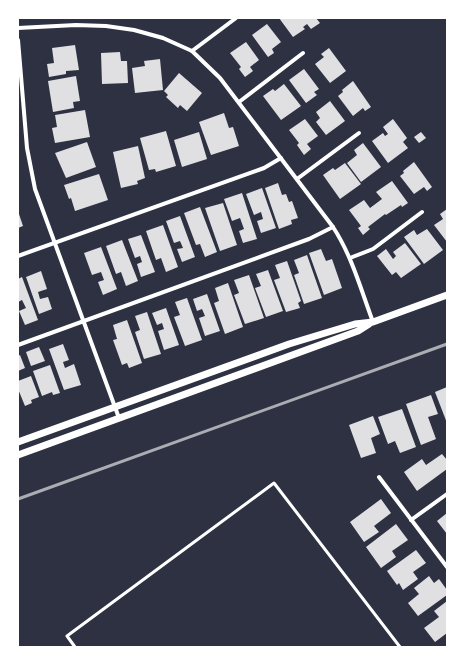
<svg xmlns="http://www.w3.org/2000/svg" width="465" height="665" font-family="'Work Sans',sans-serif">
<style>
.building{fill:#e0e0e3}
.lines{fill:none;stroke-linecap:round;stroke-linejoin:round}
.service{stroke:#fff;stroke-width:3}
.minor{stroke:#fff;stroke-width:4}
.tertiary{stroke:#fff;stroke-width:7}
.rail{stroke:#abadb3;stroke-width:3}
</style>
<rect width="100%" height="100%" fill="#2d3142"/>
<g class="building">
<path d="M279 18H316L320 23 311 29 307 24 303 27 305 29 293 37Z"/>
<path d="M267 24 281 42 272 49 274 53 268 57 252 35Z"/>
<path d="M246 42 259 60 250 67 253 71 245 77 239 69 241 67 230 53Z"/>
<path d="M75 45 79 70 66 71V74L49 77 47 64 54 63 52 48Z"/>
<path d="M329 48 346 71 330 83 315 64 324 57 321 54Z"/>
<path d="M120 52 121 61H127L128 83 102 84 101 53Z"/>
<path d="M160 59 163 90 135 93 132 68 145 66 144 61Z"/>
<path d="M304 69 319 89 314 92 317 95 306 103 289 80Z"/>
<path d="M179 73 202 93 187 111 180 105 178 108 166 97 168 95 164 91Z"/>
<path d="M76 76 80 101 73 102 74 108 53 112 48 81Z"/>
<path d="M353 81 371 107 365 111 363 108 353 116 338 96 343 92 342 90Z"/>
<path d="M284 84 301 106 281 120 263 96 273 89 275 91Z"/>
<path d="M330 101 345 121 326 135 316 122 320 118 316 112Z"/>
<path d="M85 110 90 137 55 143 52 128 57 127 55 115Z"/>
<path d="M224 113 229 128 233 127 239 146 211 155 199 122Z"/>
<path d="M305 119 318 136 307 144 311 149 304 155 297 145 299 143 289 130Z"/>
<path d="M393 119 407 138 403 142 408 148 388 163 372 141 383 133 385 136 388 134 383 127Z"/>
<path d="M166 131 176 166 156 172 155 169 149 170 140 138Z"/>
<path d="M199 132 207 159 182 167 174 140Z"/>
<path d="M421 132 426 138 419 143 414 137Z"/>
<path d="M87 142 96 167 66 178 55 153Z"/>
<path d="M363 143 381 167 361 182 347 163 357 155 354 150Z"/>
<path d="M138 146 145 178 137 181 138 184 121 188 113 152Z"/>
<path d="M414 162 432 187 427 191 424 187 414 194 400 176 404 173 403 171Z"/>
<path d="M345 163 361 184 340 199 323 175 333 168 335 170Z"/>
<path d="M99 174 108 200 75 211 71 198 69 199 64 185Z"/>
<path d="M392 181 408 203 402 207 401 205 386 215 385 214 368 227 370 229 363 235 358 228 361 226 349 210 364 200 370 208 382 199 376 192Z"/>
<path d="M278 183 282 195 286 194 289 202 292 201 298 218 291 220 292 224 279 229 265 188Z"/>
<path d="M262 188 276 228 261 233 257 221 263 219 261 212 254 215 246 194Z"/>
<path d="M242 193 257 239 243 243 239 231 244 229 240 218 232 221 224 199Z"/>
<path d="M223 203 237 245 220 251 205 208Z"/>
<path d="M200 207 217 252 205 257 200 244 196 245 184 213Z"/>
<path d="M447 209V242L434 225 443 219 440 214Z"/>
<path d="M18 211 23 226 18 228Z"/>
<path d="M180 216 195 257 182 262 177 249 183 248 180 241 174 243 166 221Z"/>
<path d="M163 225 178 267 166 272 161 258 156 260 146 231Z"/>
<path d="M427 229 443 250 424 264 404 237 414 230 417 235Z"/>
<path d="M141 235 155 272 141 277 137 264 142 262 140 256 135 258 128 239Z"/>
<path d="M122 240 138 281 126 286 121 272 116 274 106 246Z"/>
<path d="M405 243 421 264 401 278 396 272 392 275 377 256 386 249 393 259 396 256 393 252Z"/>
<path d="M101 247 117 289 103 295 98 282 104 280 101 272 92 275 84 253Z"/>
<path d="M321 249 326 261 332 259 342 288 324 295 309 253Z"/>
<path d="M307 255 322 298 304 304 294 275 299 273 294 260Z"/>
<path d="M287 261 301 301 298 303 300 308 286 312 274 280 280 278 275 265Z"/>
<path d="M268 270 283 311 266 317 255 288 261 286 256 274Z"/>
<path d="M41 271 47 289 38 292 40 299 48 297 52 309 39 314 26 277Z"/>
<path d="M249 275 264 318 245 324 234 295 239 293 234 280Z"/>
<path d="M22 277 38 320 25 325 19 311 26 308 22 300 18 302V279Z"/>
<path d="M228 283 243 327 225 334 214 303 219 301 215 288Z"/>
<path d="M207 294 220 331 205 336 199 318 205 316 202 309 197 311 193 299Z"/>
<path d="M187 298 202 340 185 346 174 317 180 315 175 302Z"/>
<path d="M166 308 179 345 164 350 158 331 164 329 162 323 157 325 152 313Z"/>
<path d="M147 312 161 354 144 359 135 332 140 330 135 316Z"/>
<path d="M127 320 142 363 129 368 127 363 122 365 113 340 117 339 113 325Z"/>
<path d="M63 344 69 360 63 362 65 368 74 364 81 385 64 390 49 349Z"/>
<path d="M39 347 45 361 31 366 26 352Z"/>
<path d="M20 355 25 368 18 371V356Z"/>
<path d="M50 365 60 393 53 395 52 392 42 396 33 371Z"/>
<path d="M31 376 39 397 31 400 32 403 25 406 18 389V381Z"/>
<path d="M447 387V423L435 392Z"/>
<path d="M431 395 438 414 428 417 436 439 421 445 406 404Z"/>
<path d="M402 409 416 447 400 453 395 441 388 444 378 417Z"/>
<path d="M373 416 380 434 371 438 376 453 361 458 349 425Z"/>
<path d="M442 454 447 460V469L417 491 404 472 422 459 426 465Z"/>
<path d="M381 499 391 513 374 526 379 532 364 542 350 522Z"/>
<path d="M447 513V534L437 521Z"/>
<path d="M396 524 408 540 392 551 396 557 381 568 366 547Z"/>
<path d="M416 550 426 563 413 572 418 579 403 590 399 583 397 585 387 571Z"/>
<path d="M429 576 434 583 439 579 447 590V595L418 616 408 603 419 594 414 588Z"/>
<path d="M447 601V633L435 642 424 628 439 617 434 611Z"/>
</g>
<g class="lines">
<path class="service" d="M75 647 67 636 274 483 400 647"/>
<g class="minor">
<path d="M18 28 76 25 106 26 134 30 163 38 192 51 220 78 333 227C352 256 361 290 373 322"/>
<path d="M18 40 27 148 35 189 119 418"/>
<path d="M192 51 236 18"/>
<path d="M239 102 303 53"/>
<path d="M297 179 359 133"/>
<path d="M18 256 264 168 281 158"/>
<path d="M350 258 373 249 422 212"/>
<path d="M18 345 309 239 333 227"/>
<path d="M379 477 447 567"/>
<path d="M411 520 447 494"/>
</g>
<g class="tertiary">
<path d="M18 442 289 344 355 324 373 322 447 295"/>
<path d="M18 455 358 331 369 324"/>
</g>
<path class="rail" d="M18 499 447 344"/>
</g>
<rect width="465" height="665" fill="none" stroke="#ffffff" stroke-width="38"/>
</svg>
